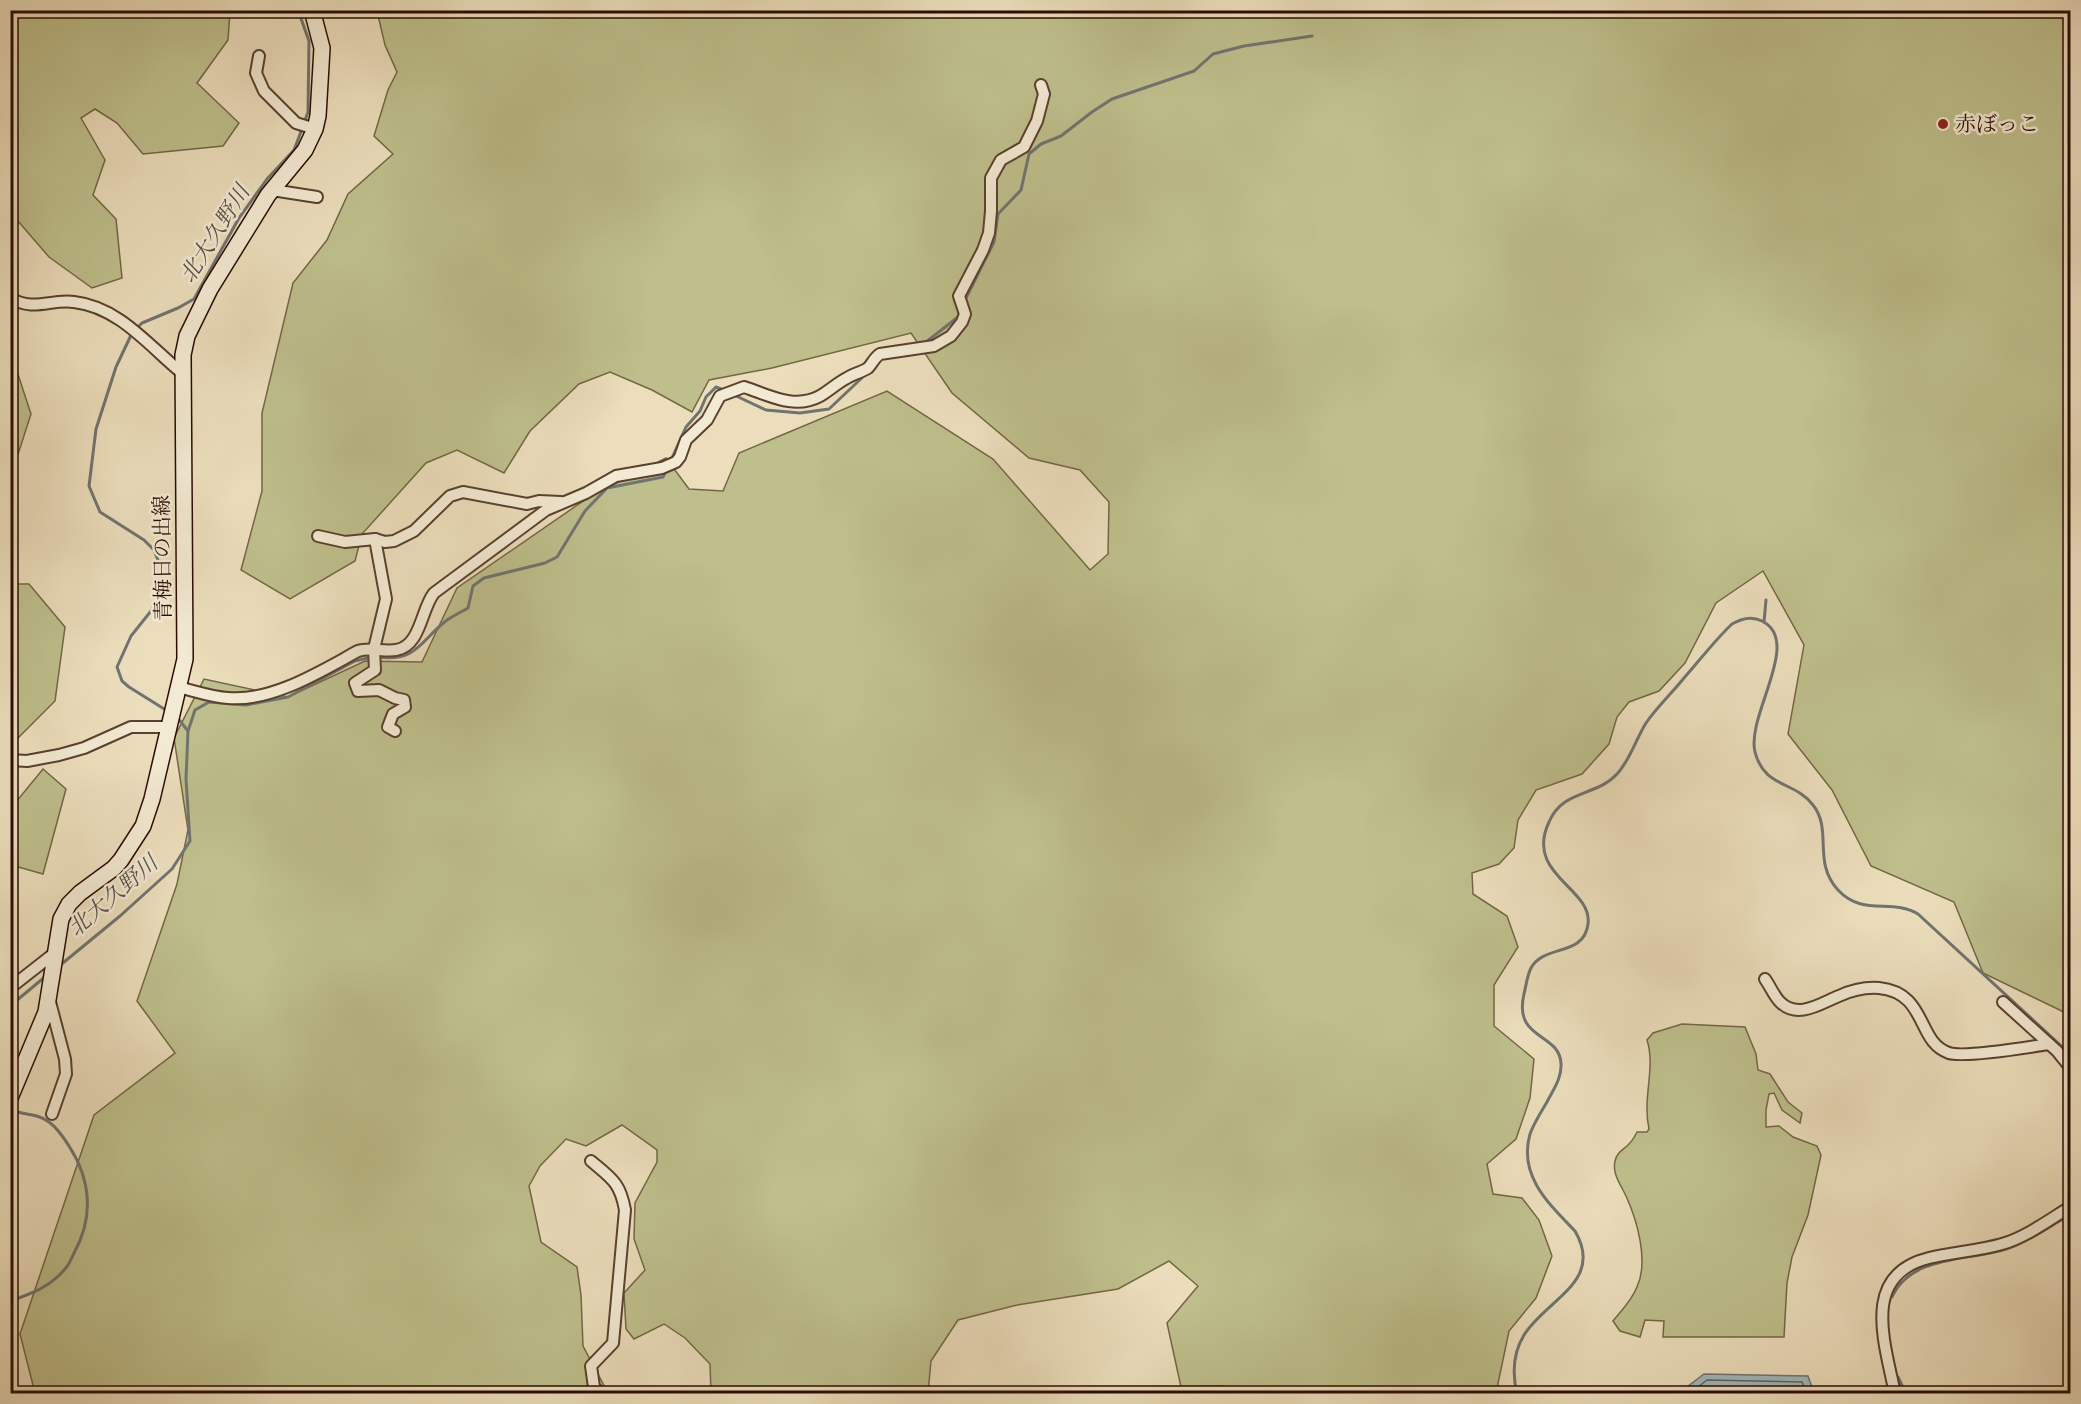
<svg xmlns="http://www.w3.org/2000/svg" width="2081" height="1404" font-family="Cardo,'Noto Serif JP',serif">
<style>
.green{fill:#bebf8c;stroke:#746646;stroke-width:1.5}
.water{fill:#9eb9bc;stroke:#707471;stroke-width:1.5}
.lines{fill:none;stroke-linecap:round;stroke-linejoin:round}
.shore{stroke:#64625e;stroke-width:1.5}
.stream{stroke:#707471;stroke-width:3}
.minor-casing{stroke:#5a402f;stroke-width:14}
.secondary-casing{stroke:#2a0c00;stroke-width:18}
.minor{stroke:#f3ead3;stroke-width:10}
.secondary{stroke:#f3ead3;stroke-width:15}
.poi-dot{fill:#8f2418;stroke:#f3ead3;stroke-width:2}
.labels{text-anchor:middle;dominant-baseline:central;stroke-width:5;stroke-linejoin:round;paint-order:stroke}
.poi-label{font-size:21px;fill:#2a0c00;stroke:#f3ead3;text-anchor:start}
.street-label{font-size:21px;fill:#2a0c00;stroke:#f3ead3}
.water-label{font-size:22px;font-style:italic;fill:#58514b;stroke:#f3ead3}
</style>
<rect width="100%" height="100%" fill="#ecdebc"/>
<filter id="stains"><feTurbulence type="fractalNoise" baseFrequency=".00333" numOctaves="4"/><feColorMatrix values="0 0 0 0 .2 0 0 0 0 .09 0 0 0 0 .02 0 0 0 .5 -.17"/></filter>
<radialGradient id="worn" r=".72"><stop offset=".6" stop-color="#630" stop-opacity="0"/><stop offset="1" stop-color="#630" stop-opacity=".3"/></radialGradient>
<g class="green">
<path d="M10 11H230L228 40 197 83 239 123 223 146 143 154 117 123 95 109 81 118 105 160 93 195 116 219 122 278 92 288 49 257 11 213Z"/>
<path d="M377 11H2070V1015L1983 973 1954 902 1871 866 1832 790 1788 734 1804 645 1763 571 1716 603 1685 663 1659 691 1629 702 1617 717 1609 744 1582 774 1536 790 1518 820 1514 848 1499 864 1472 873 1473 894 1507 916 1518 947 1494 985V1026L1534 1059 1530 1098 1516 1139 1487 1164 1493 1194 1522 1198 1539 1220 1552 1256 1536 1298 1509 1331 1496 1393 1222 1394 1223 1386 1181 1387 1167 1323 1198 1286 1169 1261 1118 1289 1017 1305 958 1320 931 1361 928 1393H711L710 1364 685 1338 664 1324 634 1339 626 1329 624 1293 645 1270 634 1239 635 1203 657 1162V1150L622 1125 586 1146 566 1139 540 1166 529 1186 541 1242 577 1267 581 1295 583 1346 608 1393H35L20 1334 94 1115 175 1053 137 1001 177 884 188 830 174 738 204 679 288 697 365 661 422 662 457 588 589 497 666 458 689 489 723 491 739 453 887 391 993 459 1090 570 1108 554 1109 502 1080 470 1029 458 952 393 911 333 772 368 709 380 692 412 652 390 610 372 579 384 530 431 504 473 457 450 426 463 362 534 355 561 290 599 241 570 262 491V413L293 283 327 240 348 194 393 154 374 136 388 90 397 72 385 45Z"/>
<path d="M11 353 31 414 11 476Z"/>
<path d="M11 584H29L65 627 55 701 12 744H10Z"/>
<path d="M43 769 66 789 43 874 11 865V808Z"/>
<path d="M1682 1024 1745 1027 1756 1054 1758 1070 1770 1074 1788 1102 1802 1113 1800 1123 1782 1110 1774 1093 1769 1094 1766 1110V1127L1779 1126 1793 1137 1817 1146 1821 1155 1808 1215 1792 1257 1787 1283 1784 1337H1663L1664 1321 1645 1320 1640 1337 1620 1331 1613 1321C1622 1310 1632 1300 1637 1287 1649 1261 1637 1220 1626 1196 1621 1185 1612 1174 1615 1161 1617 1152 1623 1150 1629 1144 1632 1141 1635 1136 1637 1132H1647L1649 1129C1642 1097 1656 1068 1647 1040L1653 1033Z"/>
</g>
<path class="water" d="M1704 1374 1808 1376 1814 1393H1679Z"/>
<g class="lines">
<g class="shore">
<path d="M1689 1394 1707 1380 1802 1382 1807 1394"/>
<path d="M1701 1394 1710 1388 1796 1390 1799 1394"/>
</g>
<g class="stream">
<path d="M298 10 309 41 308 112 304 123"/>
<path d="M964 302 994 242 998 214 1021 190 1029 154 1041 144 1061 136 1092 112 1112 99 1194 71 1213 54 1244 46 1312 36"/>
<path d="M926 342 958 317 960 310"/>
<path d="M732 394 766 410 800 413 829 409 866 374"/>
<path d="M671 460 686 427 700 411 706 397 716 387 726 391"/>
<path d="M1764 622 1766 600"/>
<path d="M378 657C417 662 420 641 447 620 453 616 461 612 468 608L473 586 484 578 545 563 557 557 585 511 607 488 663 477 667 469"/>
<path d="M169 712 129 687 122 681 117 667 131 636 151 611 162 592 163 573 154 550 144 540 100 512 89 486 96 429 116 367 132 333 142 323 178 308 194 299 239 218 267 179 294 150 302 129"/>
<path d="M188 731 195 710 209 702 246 705 288 697 355 661 372 657"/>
<path d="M58 967 120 916 172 869 190 841 186 779 188 731 177 717"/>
<path d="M10 1006 46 976"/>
<path d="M10 1110C24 1115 37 1113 49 1122 56 1127 64 1138 69 1146 91 1180 94 1217 74 1253 71 1259 69 1265 65 1269 50 1287 31 1294 10 1301"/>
<path d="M1892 1297C1911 1255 1968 1261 2006 1249 2029 1242 2049 1226 2070 1215"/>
<path d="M1898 1377 1906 1394"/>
<path d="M1517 1394C1512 1373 1513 1353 1524 1335 1545 1300 1605 1282 1575 1231 1549 1204 1518 1176 1530 1134 1534 1123 1541 1112 1547 1102 1553 1090 1562 1078 1561 1064 1560 1032 1513 1041 1524 994 1526 986 1527 976 1531 968 1544 944 1584 957 1588 924 1593 888 1524 875 1549 822 1563 789 1596 797 1617 774 1630 760 1636 739 1646 723 1657 707 1672 693 1684 678 1700 660 1715 640 1732 624 1742 618 1752 616 1762 621 1803 641 1746 715 1755 752 1764 788 1795 781 1813 805 1833 830 1812 862 1838 890 1863 917 1892 898 1918 914L2070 1054"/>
</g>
<g class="minor-casing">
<g id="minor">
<path d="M259 56 256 73 264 91 296 123 315 129"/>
<path d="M272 190 317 197"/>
<path d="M10 298C35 312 49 299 74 302 119 307 149 346 182 373"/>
<path d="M318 536 345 542 375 539 386 599 374 649 375 670 355 683 358 691 379 690 395 698 404 700 405 707 393 714 388 727 395 731"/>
<path d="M375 539 385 542 394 541 414 531 450 496 463 492 527 504 539 501 561 502"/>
<path d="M178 687C195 691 211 697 228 698 272 702 321 671 358 651 370 647 383 652 396 650 421 646 421 609 434 593L546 510 586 493 616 476 662 468 676 462 680 457 686 440 707 420 720 396 744 387C769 395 794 410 820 396 829 391 837 383 847 378 853 374 862 372 868 368 872 364 874 358 880 354L934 346 951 336 962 322 965 314 959 296 983 250 989 233 991 211V178L1001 160 1024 147 1037 121 1044 94 1041 85"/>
<path d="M10 760 27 761 59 755 84 748 131 727H168"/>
<path d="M1765 979C1770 986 1774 996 1780 1002 1798 1020 1821 1003 1839 996 1852 990 1865 987 1879 988 1928 993 1916 1042 1949 1053 1964 1058 2030 1047 2049 1044"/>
<path d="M10 988 56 952"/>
<path d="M50 1002 65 1059 66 1074 52 1114"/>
<path d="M2003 1002 2057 1051 2070 1067"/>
<path d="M591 1161C611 1178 620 1182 625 1210L613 1343 591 1366 594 1387 601 1394"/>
<path d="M1895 1394C1885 1343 1860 1275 1929 1258 1953 1252 1978 1251 2002 1244 2026 1237 2049 1220 2070 1207"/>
</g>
</g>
<g class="secondary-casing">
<path id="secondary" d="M10 1098 46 1012 61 919 69 904 80 893 114 868 121 860 143 826 152 799 185 659 183 355 187 336 210 289 268 195 305 150 315 129 318 116 322 48 312 10"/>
</g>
<use href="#minor" class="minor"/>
<use href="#secondary" class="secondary"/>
</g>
<circle class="poi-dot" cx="1943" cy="124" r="6"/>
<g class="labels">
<g class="poi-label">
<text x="1955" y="124">赤ぼっこ</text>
</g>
<g class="street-label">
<text transform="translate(163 558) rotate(-91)">青梅日の出線</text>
</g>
<g class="water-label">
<text transform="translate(215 234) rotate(-58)">北大久野川</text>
<text transform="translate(113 896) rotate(-41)">北大久野川</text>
</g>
</g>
<rect width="2081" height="1404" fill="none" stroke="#ecdebc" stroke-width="36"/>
<rect x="12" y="12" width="2057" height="1380" fill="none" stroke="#2a0c00" stroke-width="3"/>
<rect x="18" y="18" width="2045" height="1368" fill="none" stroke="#2a0c00" stroke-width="1.5"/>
<rect width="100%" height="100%" filter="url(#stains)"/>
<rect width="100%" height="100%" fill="url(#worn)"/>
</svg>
